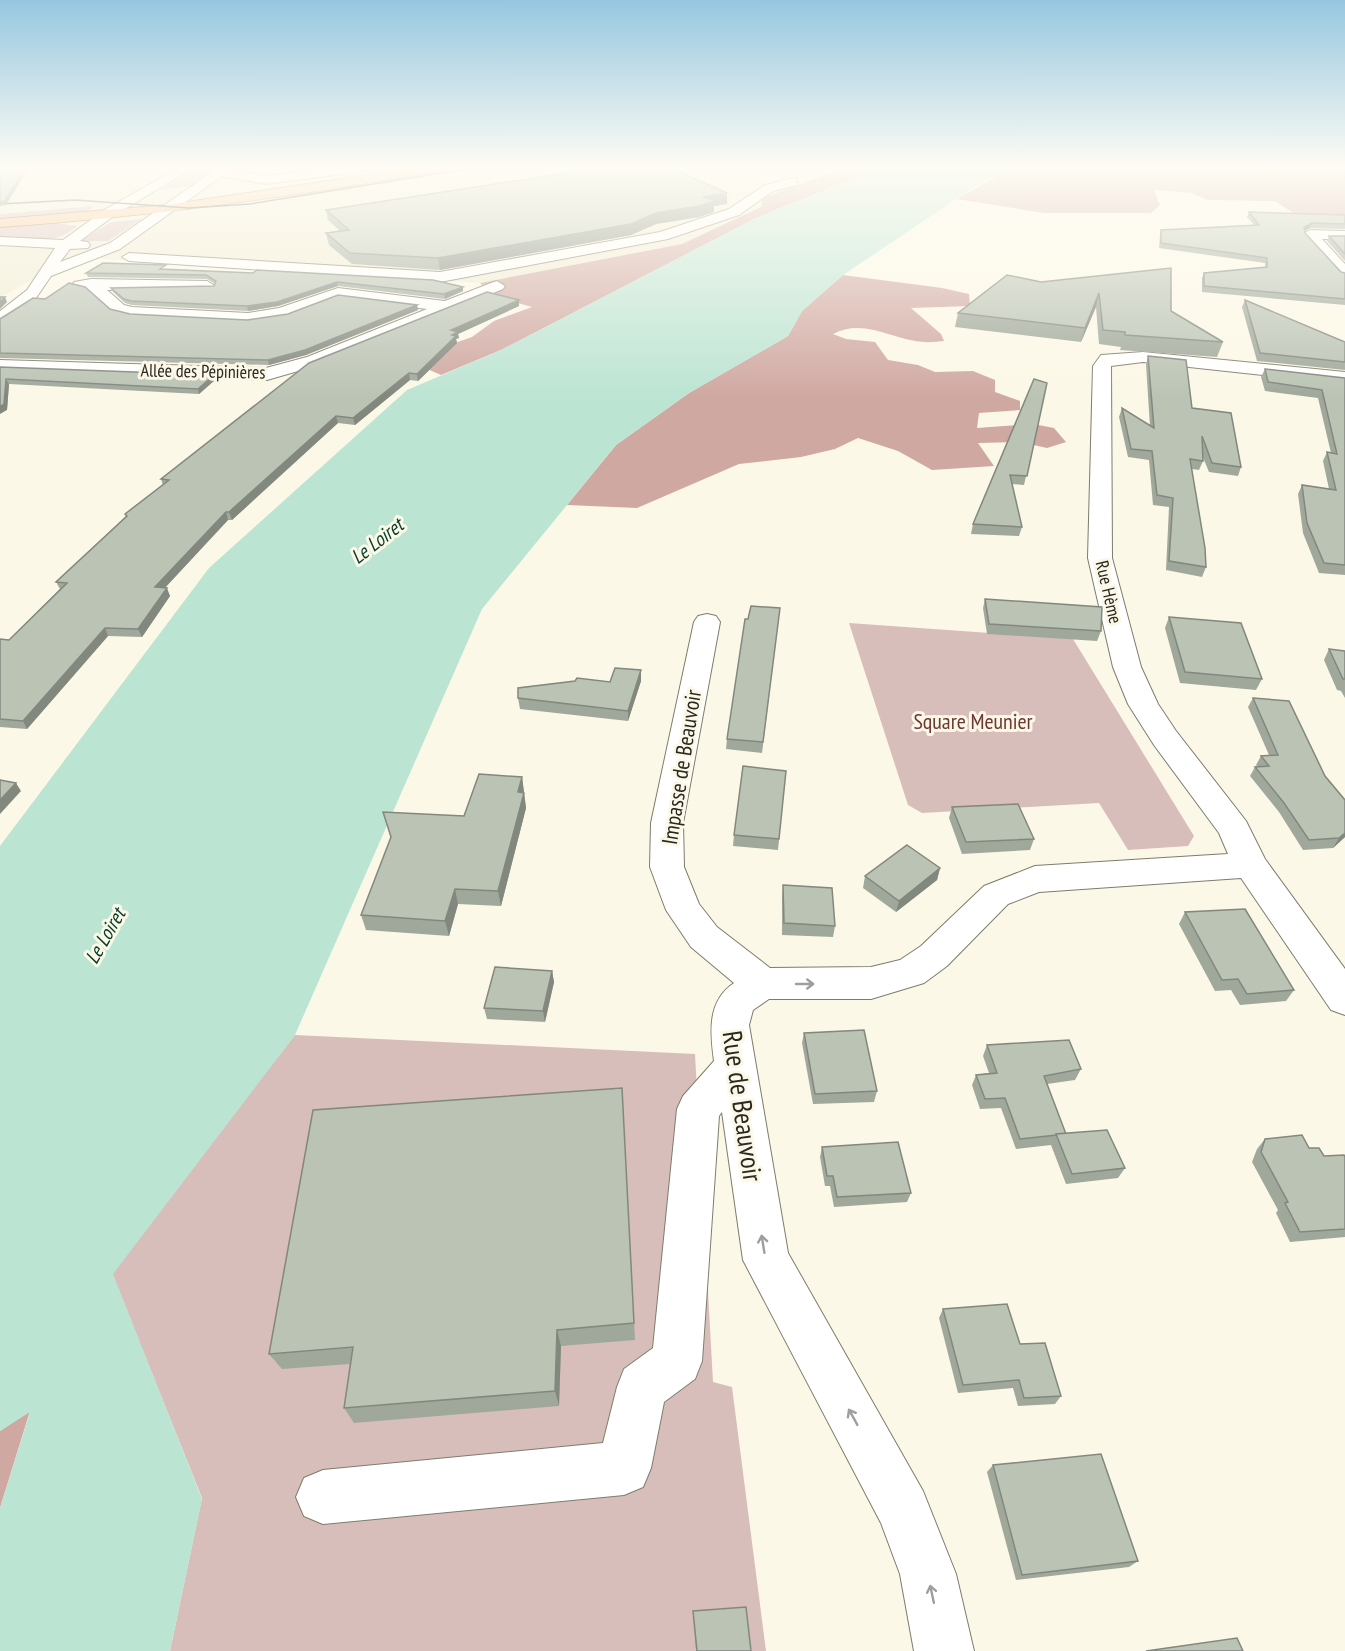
<svg xmlns="http://www.w3.org/2000/svg" width="1345" height="1651" font-family="'PT Sans Narrow',sans-serif">
<style>
.built{fill:#f2ecd4}
.green{fill:#d8bebb}
.forest{fill:#d0a8a2}
.water{fill:#bce4d3}
.lines{fill:none;stroke-linecap:round;stroke-linejoin:round}
.minor-tunnel{stroke:#d2cec0;stroke-width:14;stroke-dasharray:14 7;stroke-linecap:butt}
.minor-casing{stroke:#7f7c6d;stroke-width:2}
.major-casing{stroke:#ac7239;stroke-width:2}
.minor{fill:#fff;fill-rule:evenodd}
.major{fill:#f7c28f;fill-rule:evenodd}
.tram{stroke:#4a4840;stroke-width:1.5}
.wall{fill:#a0a89b}
.shaded-wall{fill:#82887e}
.building{fill:#bac3b4;stroke:#82887e;stroke-width:1.5}
.oneway{stroke:#9f9e9c}
.labels{text-anchor:middle;dominant-baseline:central;stroke-width:6;stroke-linejoin:round;paint-order:stroke}
.far-street-label{font-size:18px;fill:#2a2822;stroke:#fcf8e7}
.far-water-label{font-size:20px;font-style:italic;fill:#043c2b;stroke:#fcf8e7}
.park-label{font-size:22px;fill:#6e3732;stroke:#fcf8e7}
.street-label{font-size:22px;fill:#2a2822;stroke:#fcf8e7}
.near-street-label{font-size:27px;fill:#2a2822;stroke:#fcf8e7}
</style>
<rect width="100%" height="100%" fill="#fcf8e7"/>
<path class="built" d="M0 167H324L322 172 365 167H402L463 172 497 167H846L763 198 761 207 682 244 480 283 72 257 0 298Z"/>
<g class="green">
<path d="M195 167H221L192 186 159 190Z"/>
<path d="M94 206 82 215 0 220V214Z"/>
<path d="M142 219 108 241H81L111 222Z"/>
<path d="M56 223 77 226C56 246 27 239 0 238V227Z"/>
<path d="M849 623 1073 639 1194 836 1188 846 1128 850 1099 803 922 813 908 805Z"/>
<path d="M295 1035 695 1054 713 1382 732 1387 766 1651H170L202 1498 111 1271Z"/>
</g>
<g class="forest">
<path d="M846 167H882L756 218 501 350 441 375 416 364 435 350 472 337 494 321 532 307 490 295 480 283 682 244 761 207 763 198Z"/>
<path d="M1013 167H1345V218L1296 215 1275 201 1208 200 1191 193 1154 190 1160 205 1151 213H1044L957 199Z"/>
<path d="M843 275 942 288 969 294 970 306 911 308 941 334 944 341C938 341 931 343 925 342 894 341 864 317 833 334L846 339 875 342 888 360 918 365 935 372 973 371 995 380V392L1020 401V410L979 413 977 428 1033 424 1054 428 1066 442 1047 448 1020 442 978 443 994 466 932 470 898 451 858 438 835 449 801 457 739 464 637 508 567 505 616 445 689 393 788 336 802 311Z"/>
<path d="M30 1411 0 1508V1431Z"/>
</g>
<path class="water" d="M882 167H1013L974 187 843 275 802 311 788 336 689 393 616 445 482 609 295 1035 113 1274 202 1499 170 1651H0V1508L30 1412 0 1431V846L209 568 407 390 501 350 756 218Z"/>
<g class="lines">
<path class="minor-tunnel" d="M259 168 268 167"/>
<g class="minor-casing">
<g id="minor">
<path d="M180 167H194L115 215 80 241 88 242 90 245 88 248 70 249 60 262 110 243 219 167H233L230 170 266 176 340 167H372L366 171 266 184 222 176 120 249 51 276 34 301 0 323V311L27 290 55 248 0 245V237L63 240 106 209Z"/>
<path d="M793 178 797 179V185L773 191 739 215 668 239 440 282 129 261 122 257 129 253 440 272 660 232 729 209 765 185Z"/>
<path d="M1310 230 1345 231V239H1322L1345 264V278L1340 276 1305 237 1303 234Z"/>
<path d="M91 279 207 281 215 286 213 289 107 290 124 305 132 307 248 313 279 308 338 288 445 301 491 283 497 281 505 286 503 289 319 365 267 380 0 370V360L266 368 307 357 427 309 339 298 288 317 248 323 132 317 112 312 88 290 74 288 72 285 74 282Z"/>
<path d="M1143 352 1345 372V384L1143 362 1111 366 1112 558 1141 667 1158 704 1176 731 1246 821 1265 859 1345 969V1015L1331 1010 1241 878 1039 892 1008 904 947 966 924 983 871 999H769L753 1010 749 1025 788 1253 923 1491 956 1574 974 1651H914L900 1574 881 1523 743 1260 722 1112 719 1116 702 1361 695 1379 664 1402 651 1468 643 1487 624 1495 323 1524 304 1516 296 1497 304 1478 323 1470 603 1443 617 1387 624 1369 653 1348 677 1109 683 1096 714 1061C710 1032 707 1001 734 983L691 947 666 910 650 867 651 823 694 622 698 616 707 614 716 616 720 622 683 823 684 867 699 904 717 927 770 968 871 967 900 960 921 946 984 886 1035 866 1228 854 1219 833 1154 745 1128 704 1113 667 1088 558 1093 366 1101 355Z"/>
</g>
</g>
<g class="major-casing">
<path id="major" d="M421 167H447L441 171C295 196 148 217 0 227V219L167 205Z"/>
</g>
<use href="#minor" class="minor"/>
<use href="#major" class="major"/>
<path class="tram" d="M0 204 75 200 189 208 250 204 480 167"/>
</g>
<g class="wall">
<path d="M727 193V204L714 206V212L699 217 656 224 631 235 440 270 352 264 329 245 326 233 340 231 328 220 326 210Z"/>
<path d="M1249 212 1345 215V229L1310 228 1305 231V233L1341 272 1345 273V305L1202 292V278L1204 273 1265 267V263L1159 248 1160 235 1161 230 1254 225 1247 217Z"/>
<path d="M1329 236H1345V261L1327 241Z"/>
<path d="M1171 268V311L1223 342 1217 357 1120 350 1121 347 1099 344 1096 307 1081 342 955 327 958 313 1041 282Z"/>
<path d="M167 269 253 273 463 291 445 299 338 286 278 306 248 311 132 305 125 303 113 292 111 288 214 286 215 284 207 279 88 277 86 273Z"/>
<path d="M519 300V306L458 334 459 338 456 339 457 343 418 381 410 380 355 425 338 423 232 520H228L165 588 170 596 142 637 108 636 27 729 0 727V639L9 640 60 589 56 582 126 516 125 514 163 485 161 479Z"/>
<path d="M1245 300 1345 342V370L1257 361 1242 307Z"/>
<path d="M417 305 418 310 306 355 269 365 0 358V319L110 309 130 314 247 320Z"/>
<path d="M1148 356 1241 467 1238 476 1209 472 1202 455 1203 461 1199 470 1192 469 1206 567 1202 577 1166 570 1169 507 1153 505 1149 460 1128 457 1119 417 1122 408 1150 426 1146 365Z"/>
<path d="M0 367 214 375 215 380 199 394 9 384 7 410Z"/>
<path d="M1265 369 1345 378V575L1319 573 1303 533 1298 494 1302 485 1329 489 1323 461 1327 452 1331 453 1318 398 1265 391 1261 377Z"/>
<path d="M1047 383 1024 485 1012 484 1022 527 1019 536 971 534 973 524Z"/>
<path d="M985 599 1101 631 1097 641 987 634 983 608Z"/>
<path d="M780 608 762 753 726 749 727 739 748 619Z"/>
<path d="M1169 617 1262 679 1256 690 1180 683 1165 628Z"/>
<path d="M1329 649 1345 651V698L1341 691 1337 690 1324 660Z"/>
<path d="M641 670V681L628 721 520 709 518 698 610 682Z"/>
<path d="M1253 698 1325 776 1345 800V837L1333 848 1303 850 1279 812 1250 776 1255 767H1258L1256 765 1261 756 1269 755 1248 707Z"/>
<path d="M786 771 778 850 733 846 734 835Z"/>
<path d="M522 777 526 808 501 906 458 904 449 936 366 930 361 915 391 838 383 812 464 816Z"/>
<path d="M952 807 1034 839 1030 850 962 854 949 818Z"/>
<path d="M940 868 937 880 896 912 863 888 865 876Z"/>
<path d="M783 885 835 926 833 937 782 935V897Z"/>
<path d="M1185 912 1294 990 1286 1001 1240 1005 1231 990 1215 991 1179 924Z"/>
<path d="M552 971 554 982 545 1022 487 1019 484 1008Z"/>
<path d="M804 1033 877 1091 874 1102 813 1104 802 1043Z"/>
<path d="M987 1045 1081 1069 1075 1080 1047 1084 1066 1134 1125 1168 1118 1178 1066 1184 1051 1145 1016 1149 1001 1108 980 1109 972 1085 976 1075 989 1073 983 1056Z"/>
<path d="M622 1088 635 1340 561 1346 559 1406 354 1423 344 1408 350 1364 282 1369 269 1354Z"/>
<path d="M1265 1139 1309 1148 1324 1156 1345 1157V1237L1290 1242 1276 1213 1278 1210 1252 1162 1257 1149Z"/>
<path d="M822 1147 911 1193 907 1202 834 1207 830 1186H825L820 1157Z"/>
<path d="M943 1309 1020 1344 1061 1396 1055 1404 1018 1406 1013 1388 958 1393 939 1318Z"/>
<path d="M993 1465 1138 1561 1129 1567 1016 1580 987 1472Z"/>
<path d="M693 1611 751 1651H696Z"/>
</g>
<g class="shaded-wall">
<path d="M26 167H29L6 205 0 206V202Z"/>
<path d="M727 193V204L714 206V212L699 217 656 224 631 235 440 270 438 258 656 213 703 197Z"/>
<path d="M1312 223 1310 228 1302 232 1304 227Z"/>
<path d="M337 282 338 286 278 306 248 311 247 306Z"/>
<path d="M463 287V291L445 299 444 294Z"/>
<path d="M1099 293 1096 307 1081 342 1085 328Z"/>
<path d="M5 297 7 302 0 309V302Z"/>
<path d="M519 300V306L458 334 459 338 456 339 457 343 418 381 417 374 451 330Z"/>
<path d="M417 305 418 310 306 355 269 365 268 360Z"/>
<path d="M409 373 410 380 355 425 353 418Z"/>
<path d="M214 375 215 380 199 394 198 389Z"/>
<path d="M6 379 9 384 7 410 0 414V407Z"/>
<path d="M336 416 338 423 232 520 229 512Z"/>
<path d="M226 512 228 520 158 595 155 587Z"/>
<path d="M167 588 170 596 142 637 138 629Z"/>
<path d="M105 628 108 636 27 729 23 721Z"/>
<path d="M641 670V681L628 721V711Z"/>
<path d="M522 777 524 792H518Z"/>
<path d="M16 783 21 791 0 814V800Z"/>
<path d="M524 793 526 808 501 906 498 891Z"/>
<path d="M1345 833V837L1333 848 1339 838Z"/>
<path d="M940 868 937 880 896 912 899 901Z"/>
<path d="M455 889 458 904 449 936 445 921Z"/>
<path d="M552 971 554 982 545 1022 543 1011Z"/>
<path d="M557 1330 561 1346 559 1406 555 1391Z"/>
</g>
<g class="building">
<path d="M0 167H26L4 202H0Z"/>
<path d="M606 167H669L727 193 703 197 715 201 699 206 656 213 631 224 438 258 350 253 326 233 349 230 326 210Z"/>
<path d="M1249 212 1345 215V224L1312 223 1304 227 1305 233 1341 272 1345 273V299L1204 286V273L1267 267V258L1161 243V230L1259 225Z"/>
<path d="M1329 236H1345V254Z"/>
<path d="M103 263 166 265 160 269 253 273 257 270 433 280 463 287 444 294 337 282 277 302 247 306 131 301 124 299 111 288 214 286 216 281 206 275 86 273Z"/>
<path d="M1171 268V311L1223 342 1125 335V332L1103 330 1099 293 1085 328 958 313 1007 275 1041 282Z"/>
<path d="M69 283 85 287 110 309 130 314 247 320 288 314 338 295 417 305 305 350 268 360 0 353V319L33 298 45 299Z"/>
<path d="M487 292 519 300 451 330 458 332 452 335 456 336 417 374 409 373 353 418 336 416 229 512H226L155 587 167 588 138 629 105 628 23 721 0 719V639L9 640 67 583 56 582 127 516 125 514 169 480 161 479 309 363Z"/>
<path d="M0 297H5L0 302Z"/>
<path d="M1245 300 1345 342V362L1260 353Z"/>
<path d="M1148 356 1186 360 1192 408 1231 413 1241 467 1212 463 1202 436 1203 461 1190 459 1205 548 1206 567 1169 561 1173 498 1157 495 1152 451 1131 449 1122 408 1154 428Z"/>
<path d="M0 367 214 375 198 389 6 379 4 404 0 407Z"/>
<path d="M1265 369 1345 378V565L1324 563 1307 523 1302 485 1336 490 1327 452 1337 454 1322 390 1268 382Z"/>
<path d="M1034 379 1047 383 1027 476 1010 475 1022 527 973 524Z"/>
<path d="M985 599 1102 607 1101 631 989 624Z"/>
<path d="M751 606 780 608 763 742 727 739 745 619H748Z"/>
<path d="M1169 617 1241 623 1262 679 1185 672Z"/>
<path d="M1329 649 1345 651V679H1343Z"/>
<path d="M615 668 641 670 628 711 518 698V688L575 681 577 678 610 682Z"/>
<path d="M1253 698 1289 701 1325 776 1345 800V833L1339 838 1309 840 1284 803 1255 767 1269 766 1261 756 1278 755Z"/>
<path d="M743 766 786 771 779 839 734 835Z"/>
<path d="M479 774 522 777 518 792 524 793 498 891 455 889 445 921 361 915 391 837 383 812 464 816Z"/>
<path d="M0 780 16 783 0 800Z"/>
<path d="M1018 804 1034 839 966 842 952 807Z"/>
<path d="M907 845 940 868 899 901 865 876Z"/>
<path d="M783 885 832 888 835 926 784 923Z"/>
<path d="M1245 909 1294 990 1247 994 1238 979 1222 980 1185 912Z"/>
<path d="M495 967 552 971 543 1011 484 1008Z"/>
<path d="M864 1030 877 1091 815 1094 804 1033Z"/>
<path d="M1069 1040 1081 1069 1044 1076 1066 1134 1020 1139 1005 1098 985 1099 976 1075 997 1073 987 1045Z"/>
<path d="M622 1088 634 1323 557 1330 555 1391 344 1408 353 1347 269 1354 313 1110Z"/>
<path d="M1107 1130 1125 1168 1072 1174 1056 1134Z"/>
<path d="M1302 1135 1309 1148H1319L1324 1156 1344 1155 1345 1157V1229L1300 1232 1285 1203 1288 1202 1261 1152 1265 1139Z"/>
<path d="M898 1142 911 1193 837 1197 833 1176H827L822 1147Z"/>
<path d="M1007 1304 1020 1344 1045 1343 1061 1396 1024 1398 1019 1380 963 1385 943 1309Z"/>
<path d="M1101 1454 1138 1561 1022 1575 993 1465Z"/>
<path d="M746 1607 751 1651H697L693 1611Z"/>
<path d="M1237 1638 1243 1651H1146Z"/>
</g>
<defs><path id="oneway-shaft" d="M-6 0H5M1.5-3L5.5 0L1.5 3" fill="none" stroke-width="1.6" stroke-linecap="round" stroke-linejoin="round" transform="scale(1.5)"/></defs>
<g class="oneway">
<use href="#oneway-shaft" transform="translate(805 984)"/>
<use href="#oneway-shaft" transform="translate(763 1244) rotate(-99)"/>
<use href="#oneway-shaft" transform="translate(853 1417) rotate(-119)"/>
<use href="#oneway-shaft" transform="translate(932 1594) rotate(-102)"/>
</g>
<linearGradient id="sky" x2="0" y2="1"><stop stop-color="#96c7e0"/><stop offset="0.42" stop-color="#fefcf4"/><stop offset="1" stop-color="#fefcf4" stop-opacity="0"/></linearGradient>
<rect width="1345" height="398" fill="url(#sky)"/>
<g class="labels">
<g class="far-street-label">
<text transform="translate(203 371) rotate(1)">Allée des Pépinières</text>
<text transform="translate(1109 592) rotate(77)">Rue Hème</text>
</g>
<g class="far-water-label">
<text transform="translate(377 541) rotate(-38)">Le Loiret</text>
<text transform="translate(105 936) rotate(-60)">Le Loiret</text>
</g>
<g class="park-label">
<text x="973" y="721">Square Meunier</text>
</g>
<g class="street-label">
<text transform="translate(681 767) rotate(-81)">Impasse de Beauvoir</text>
</g>
<g class="near-street-label">
<text transform="translate(743 1106) rotate(82)">Rue de Beauvoir</text>
</g>
</g>
</svg>
